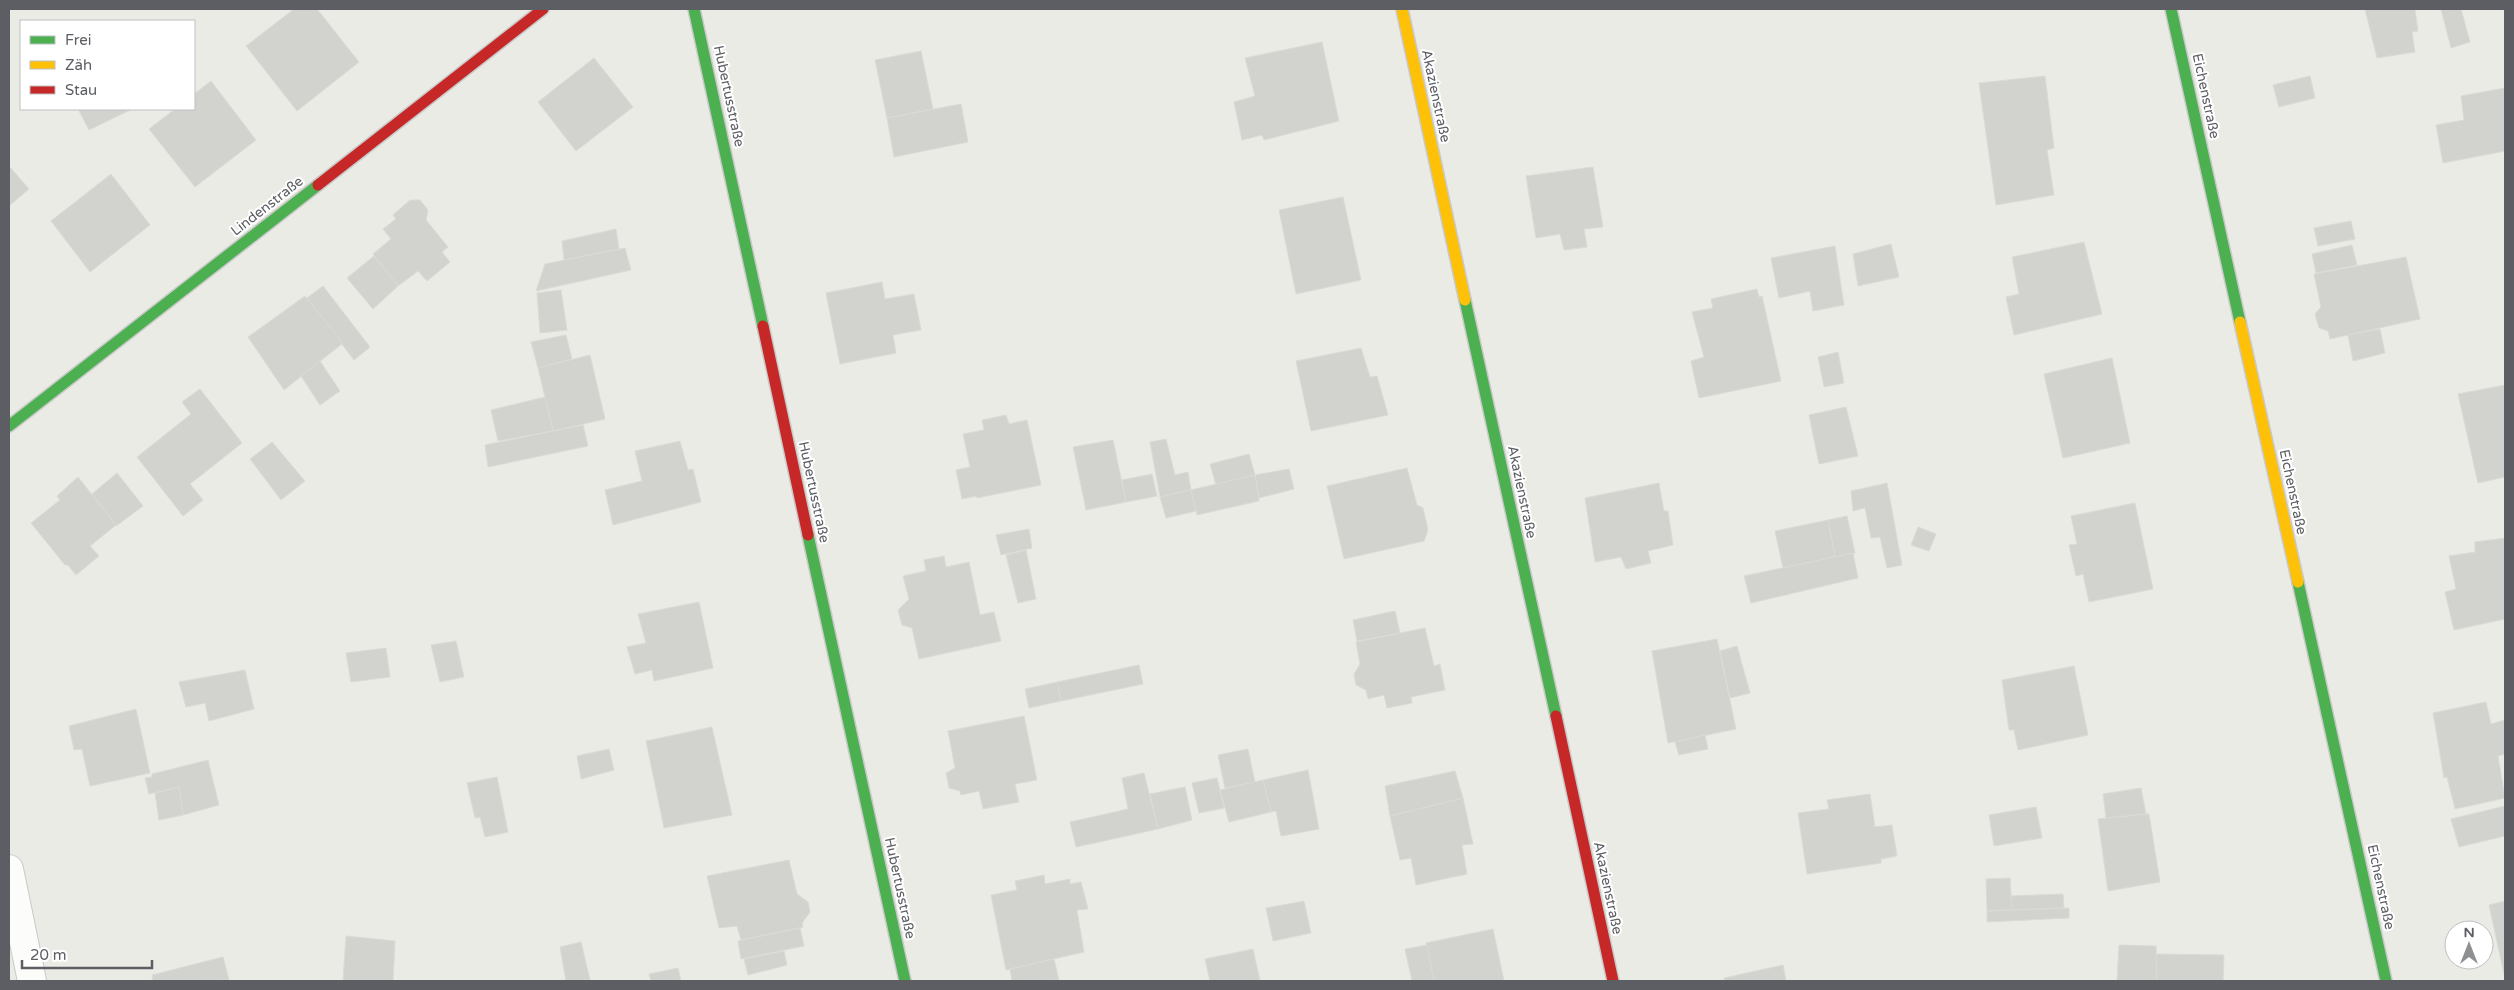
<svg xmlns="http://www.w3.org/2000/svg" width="2514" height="990" font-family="'Varela Round',sans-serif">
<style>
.building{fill:#d2d2cf;stroke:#dadad6}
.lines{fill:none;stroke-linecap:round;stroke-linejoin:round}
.street-casing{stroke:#c9c9c8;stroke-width:30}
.fast-casing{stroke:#c8c9c8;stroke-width:14}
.slow-casing{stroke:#c8c9c8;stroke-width:14}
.jam-casing{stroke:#c8c9c8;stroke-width:14}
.street{stroke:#fcfcfb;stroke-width:28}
.fast{stroke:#4caf50;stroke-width:11}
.slow{stroke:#ffc107;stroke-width:11}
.jam{stroke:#c62828;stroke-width:11}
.labels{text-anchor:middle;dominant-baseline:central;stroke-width:4;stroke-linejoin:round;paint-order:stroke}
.street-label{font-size:14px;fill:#5c5e63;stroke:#fff}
</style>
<rect width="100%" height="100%" fill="#ebebe6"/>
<g class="building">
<path d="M294 9H317L359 62 297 111 246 46Z"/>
<path d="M2365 9H2415L2418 31 2412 32 2415 52 2377 58Z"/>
<path d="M2441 9H2461L2470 42 2451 48Z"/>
<path d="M1322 42 1339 121 1264 140 1262 135 1242 140 1234 102 1255 96 1245 58Z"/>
<path d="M921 51 933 109 887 118 875 60Z"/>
<path d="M594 58 633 107 576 151 538 102Z"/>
<path d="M2045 76 2054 148 2047 150 2054 195 1996 205 1979 83Z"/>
<path d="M2310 76 2315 98 2279 107 2273 85Z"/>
<path d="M211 81 256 140 195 187 149 129 175 109H194V94Z"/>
<path d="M2505 88V151L2443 163 2436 125 2464 120 2461 96Z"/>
<path d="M961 104 968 142 894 157 887 118Z"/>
<path d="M78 109H132L89 130Z"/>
<path d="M9 166 29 189 9 206Z"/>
<path d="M1593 167 1603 227 1584 229 1587 247 1564 250 1560 234 1536 238 1526 176Z"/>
<path d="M111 174 150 225 90 272 51 221Z"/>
<path d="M1343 197 1361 280 1296 294 1279 210Z"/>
<path d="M410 200H420L428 210 426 220 448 247 442 252 450 262 427 281 418 271 398 286 373 254 391 239 383 229 396 219 393 215Z"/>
<path d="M2351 221 2355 239 2318 246 2314 228Z"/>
<path d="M616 229 619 249 564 260 562 241Z"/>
<path d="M2084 242 2102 314 2014 335 2006 297 2019 294 2012 257Z"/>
<path d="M1891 244 1899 277 1858 286 1853 254Z"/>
<path d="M2352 245 2357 265 2316 273 2312 254Z"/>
<path d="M1835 246 1844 305 1813 311 1810 291 1779 298 1771 258Z"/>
<path d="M625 248 631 270 536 291 545 264Z"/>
<path d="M374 256 398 286 373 309 347 278Z"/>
<path d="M2406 257 2420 319 2330 339 2328 331 2319 328 2315 314 2321 307 2314 274Z"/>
<path d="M882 282 885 299 914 294 921 330 893 335 896 353 840 364 826 293Z"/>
<path d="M323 286 370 347 354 360 307 298Z"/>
<path d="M1757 289 1759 297 1762 296 1781 381 1699 398 1691 361 1704 357 1692 312 1713 308 1711 299Z"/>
<path d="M561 290 567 330 540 333 537 293Z"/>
<path d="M305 296 343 343 284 390 248 337Z"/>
<path d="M2380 329 2385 353 2353 361 2348 335Z"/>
<path d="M566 335 572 359 538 368 531 342Z"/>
<path d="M1361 348 1370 377 1377 376 1388 415 1311 431 1296 361Z"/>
<path d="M1838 352 1844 383 1824 387 1818 357Z"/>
<path d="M590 355 605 419 553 431 538 368Z"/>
<path d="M2112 358 2130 443 2063 458 2044 374Z"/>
<path d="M320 361 340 391 320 405 301 376Z"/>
<path d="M2505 385V477L2478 483 2458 394Z"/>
<path d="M200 389 242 443 190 484 203 500 183 516 137 457 191 414 182 402Z"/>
<path d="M545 397 553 431 498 441 491 410Z"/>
<path d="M1846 407 1858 456 1819 464 1809 415Z"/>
<path d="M1006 415 1009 424 1027 420 1041 485 977 498 976 496 962 499 956 470 970 467 963 434 984 430 982 420Z"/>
<path d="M583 425 588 446 488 467 485 445Z"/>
<path d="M1166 439 1175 475 1188 472 1191 490 1160 497 1150 442Z"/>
<path d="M1113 440 1126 502 1086 510 1073 447Z"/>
<path d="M680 441 688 470 693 469 701 502 613 525 605 490 642 481 635 451Z"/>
<path d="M272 442 305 481 281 500 250 459Z"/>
<path d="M1249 454 1255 475 1216 485 1210 464Z"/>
<path d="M1407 468 1417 505 1423 508 1428 530 1424 541 1344 559 1327 486Z"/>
<path d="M1289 469 1294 489 1259 498 1255 475Z"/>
<path d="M117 473 143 506 116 526 92 494Z"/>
<path d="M1152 474 1157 496 1126 502 1122 480Z"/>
<path d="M1255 475 1259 501 1197 515 1191 490Z"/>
<path d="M78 477 116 525 90 546 99 556 76 575 68 565H65L31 523 60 500 57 496Z"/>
<path d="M1659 483 1664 511H1668L1673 545 1648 551 1651 563 1626 569 1621 557 1595 562 1585 498Z"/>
<path d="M1887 483 1902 565 1887 568 1880 537 1871 538 1865 508 1853 511 1851 491Z"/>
<path d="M1191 490 1196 511 1166 518 1160 497Z"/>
<path d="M2135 503 2153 589 2089 602 2083 574 2076 576 2069 545 2077 544 2071 516Z"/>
<path d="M1847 516 1855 553 1835 557 1828 520Z"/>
<path d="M1828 520 1835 557 1783 568 1775 531Z"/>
<path d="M1918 527 1936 534 1929 551 1911 545Z"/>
<path d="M1029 529 1032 548 1001 555 996 535Z"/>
<path d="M2505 538V619L2454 630 2445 592 2456 589 2449 556 2475 552V542Z"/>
<path d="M1026 550 1036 599 1018 603 1006 555Z"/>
<path d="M1853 553 1858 578 1751 603 1744 576Z"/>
<path d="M944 556 946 567 969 562 980 615 994 612 1001 641 919 659 912 628 902 625 898 610 909 599 903 576 926 571 924 560Z"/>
<path d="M699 602 713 668 654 681 652 670 635 674 627 647 646 643 638 614Z"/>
<path d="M1395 611 1400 633 1357 641 1353 620Z"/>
<path d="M1425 628 1434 666 1440 664 1445 690 1411 697 1412 703 1387 708 1384 695 1368 699 1366 690 1356 685 1354 674 1360 664 1356 642Z"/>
<path d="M1717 639 1736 729 1668 743 1652 651Z"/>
<path d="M456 641 464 677 440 682 431 645Z"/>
<path d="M1737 646 1750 693 1730 698 1720 651Z"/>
<path d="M386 648 390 677 351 682 346 653Z"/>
<path d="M1139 665 1143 684 1061 701 1057 682Z"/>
<path d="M2074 666 2088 735 2018 750 2014 730H2009L2002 680Z"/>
<path d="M245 670 254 709 209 721 205 703 186 707 179 682Z"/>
<path d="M1057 682 1061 701 1029 708 1025 689Z"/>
<path d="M2486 702 2491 724 2505 720V754L2498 756 2505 798 2455 809 2447 777 2444 778 2433 713Z"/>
<path d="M136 709 150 773 90 786 82 749 74 750 69 726Z"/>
<path d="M1024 716 1037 780 1015 784 1019 802 983 809 979 791 961 795 960 791 949 788 946 773 955 768 948 731Z"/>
<path d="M712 727 732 815 664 828 646 741Z"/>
<path d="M1705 735 1708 749 1679 755 1675 742Z"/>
<path d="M609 749 614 770 581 779 577 756Z"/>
<path d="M1248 749 1255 782 1225 788 1218 755Z"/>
<path d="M208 760 219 805 183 815 179 787 149 794 145 778 152 777V774Z"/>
<path d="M1308 770 1319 829 1281 836 1276 811 1271 812 1263 780Z"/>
<path d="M1455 771 1463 798 1390 816 1385 786Z"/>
<path d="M1144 773 1158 829 1076 847 1070 822 1128 809 1122 778Z"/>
<path d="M497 777 508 832 485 837 480 817 475 818 467 783Z"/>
<path d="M1217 778 1224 808 1199 813 1192 783Z"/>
<path d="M1263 780 1271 812 1229 822 1220 790Z"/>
<path d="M179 787 183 815 159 820 155 793Z"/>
<path d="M1185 787 1192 820 1158 829 1150 794Z"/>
<path d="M2141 788 2146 814 2106 818 2103 794Z"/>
<path d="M1870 794 1875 827 1892 825 1897 856 1881 859V863L1807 874 1798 813 1829 809 1827 800Z"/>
<path d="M1463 798 1473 844 1462 845 1467 874 1416 885 1411 858 1400 860 1390 816Z"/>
<path d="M2505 806V836L2459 847 2451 819Z"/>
<path d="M2036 807 2042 838 1994 846 1989 815Z"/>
<path d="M2149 814 2160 882 2108 891 2098 819Z"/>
<path d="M789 860 797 894 808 902 810 912 802 923 803 927 741 940 737 926 719 928 707 876Z"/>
<path d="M1044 875 1045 884 1070 879V884L1081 882 1088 909 1077 910 1084 952 1006 970 991 895 1017 890 1015 881Z"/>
<path d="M2010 878 2012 910 1987 911 1986 879Z"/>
<path d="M2063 894 2064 908 2012 910 2011 896Z"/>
<path d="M1304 901 1311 933 1273 941 1266 908Z"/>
<path d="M2505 901V979L2489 905Z"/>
<path d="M2069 908V918L1987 922V911Z"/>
<path d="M800 928 804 946 741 959 738 941Z"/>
<path d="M1493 929 1504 981H1434L1426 943Z"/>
<path d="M346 936 395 941 393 981H343Z"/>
<path d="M581 942 590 980 566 981 560 947Z"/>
<path d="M1427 945 1434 981H1412L1405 949Z"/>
<path d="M2119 945 2156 946 2157 981H2117Z"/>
<path d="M1253 949 1260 981H1210L1205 959Z"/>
<path d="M784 951 787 965 748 975 744 959Z"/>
<path d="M2156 954 2224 955 2223 981H2157Z"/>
<path d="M223 957 229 980 153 981 152 975Z"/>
<path d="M1054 959 1059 980 1012 981 1010 969Z"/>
<path d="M1783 965 1786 981H1725L1724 978Z"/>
<path d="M678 968 681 981H651L649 974Z"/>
</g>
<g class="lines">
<g class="street-casing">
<path id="street" d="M9 869 32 981"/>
</g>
<g class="fast-casing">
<g id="fast">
<path d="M694 9 763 326"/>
<path d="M2171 9 2240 322"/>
<path d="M1465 300 1556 716"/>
<path d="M9 426 318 185"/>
<path d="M808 535 905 981"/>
<path d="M2298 582 2386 981"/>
</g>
</g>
<g class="slow-casing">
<g id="slow">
<path d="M1402 9 1465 300"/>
<path d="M2240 322 2298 582"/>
</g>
</g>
<g class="jam-casing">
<g id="jam">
<path d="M318 185 543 9"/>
<path d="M763 326 808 535"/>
<path d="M1556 716 1613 981"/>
</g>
</g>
<use href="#street" class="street"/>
<use href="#fast" class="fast"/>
<use href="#slow" class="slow"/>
<use href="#jam" class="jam"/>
</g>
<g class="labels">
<g class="street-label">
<text transform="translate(729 96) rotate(78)">Hubertusstraße</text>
<text transform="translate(1436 96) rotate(78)">Akazienstraße</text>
<text transform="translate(2206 96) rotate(78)">Eichenstraße</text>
<text transform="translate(267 206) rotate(-38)">Lindenstraße</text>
<text transform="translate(814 492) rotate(78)">Hubertusstraße</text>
<text transform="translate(1522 492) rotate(78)">Akazienstraße</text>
<text transform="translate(2293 492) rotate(78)">Eichenstraße</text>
<text transform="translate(2381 887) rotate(78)">Eichenstraße</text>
<text transform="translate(900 888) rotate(78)">Hubertusstraße</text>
<text transform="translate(1608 888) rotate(78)">Akazienstraße</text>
</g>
</g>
<rect width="2514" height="990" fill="none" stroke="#5c5e63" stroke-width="20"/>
<rect x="20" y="20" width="175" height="90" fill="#ffffff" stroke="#bebfc1"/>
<rect x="30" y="36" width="25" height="8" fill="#4caf50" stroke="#bebfc1"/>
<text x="65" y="45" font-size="15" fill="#5c5e63">Frei</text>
<rect x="30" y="61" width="25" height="8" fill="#ffc107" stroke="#bebfc1"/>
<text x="65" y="70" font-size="15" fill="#5c5e63">Zäh</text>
<rect x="30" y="86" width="25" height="8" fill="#c62828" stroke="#bebfc1"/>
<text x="65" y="95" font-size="15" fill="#5c5e63">Stau</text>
<g transform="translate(2469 945)"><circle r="24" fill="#ffffff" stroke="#bebfc1"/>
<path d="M0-4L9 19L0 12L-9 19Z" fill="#8e8f91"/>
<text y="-8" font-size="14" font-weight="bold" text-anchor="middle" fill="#5c5e63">N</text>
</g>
<path d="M22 960v8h130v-8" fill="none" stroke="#5c5e63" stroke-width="2.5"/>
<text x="30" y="960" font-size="15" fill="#5c5e63" stroke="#ffffff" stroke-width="4" paint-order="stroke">20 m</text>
</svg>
